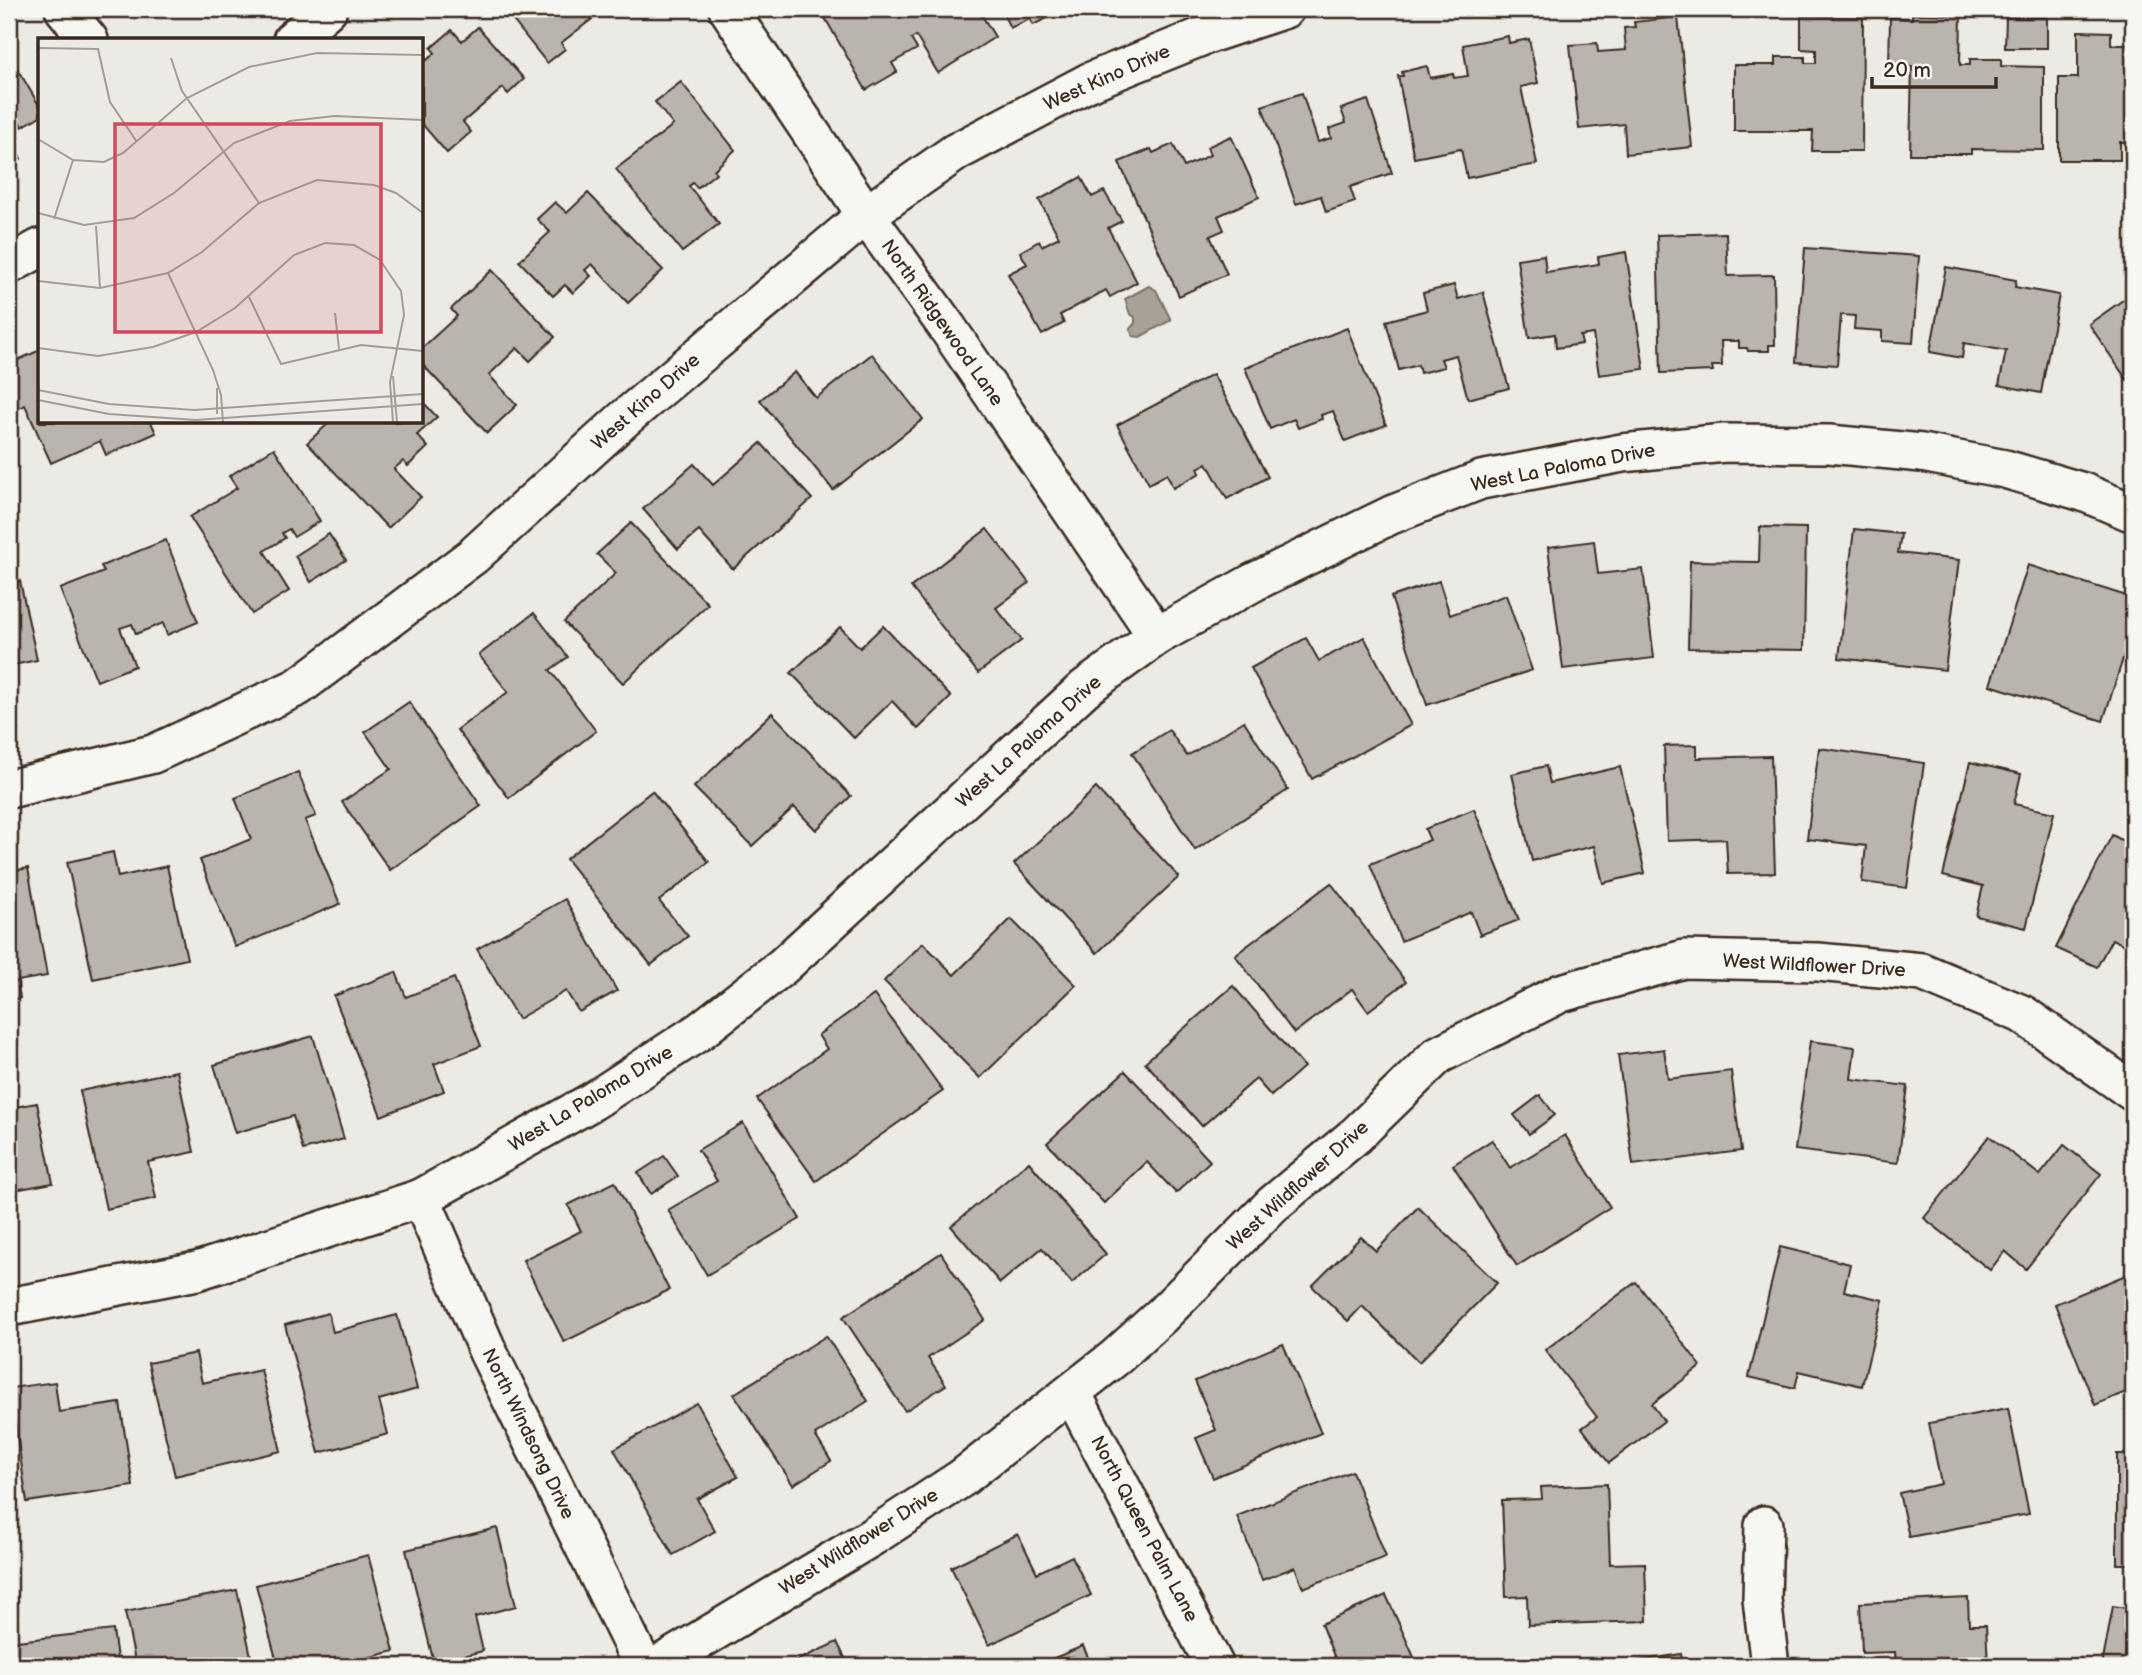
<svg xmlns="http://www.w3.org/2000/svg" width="2142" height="1675" font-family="'Balsamiq Sans',sans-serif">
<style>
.water{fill:#a8a198;stroke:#7c7167;stroke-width:2}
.building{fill:#bab4ae;stroke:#3b2a1e;stroke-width:2}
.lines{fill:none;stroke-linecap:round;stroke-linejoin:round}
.street-casing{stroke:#3b2a1e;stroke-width:42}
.street{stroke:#f6f6f2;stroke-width:37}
.labels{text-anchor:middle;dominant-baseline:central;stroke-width:7;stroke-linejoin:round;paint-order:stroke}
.street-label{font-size:19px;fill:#3b2a1e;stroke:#f6f6f2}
.inset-road{fill:none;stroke:#a59d95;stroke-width:2}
.view{fill:#d1495b;fill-opacity:0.15;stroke:#d1495b;stroke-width:3.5}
.inset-edge{fill:none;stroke:#3b2a1e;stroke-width:3.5}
</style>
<rect width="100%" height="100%" fill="#ebeae5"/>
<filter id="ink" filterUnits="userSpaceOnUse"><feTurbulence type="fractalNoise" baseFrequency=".0143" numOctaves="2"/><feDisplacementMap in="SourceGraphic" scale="14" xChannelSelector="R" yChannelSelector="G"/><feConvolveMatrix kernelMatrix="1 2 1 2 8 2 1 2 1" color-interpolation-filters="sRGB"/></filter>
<g filter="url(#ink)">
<path class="water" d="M1149 286 1156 290 1171 320 1140 337 1133 336 1130 329 1135 323V317L1130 314 1125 299Z"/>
<g class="building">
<path d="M504 9H605L561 43 565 49 547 63Z"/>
<path d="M825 9H978L995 37 938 73 916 36 911 39 917 49 892 63 897 72 866 90 821 11Z"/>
<path d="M1001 9H1066L1033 25 1030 19 1010 28Z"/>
<path d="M1912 14 1961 15 1960 65H1970V59H2001V66L2044 67V150L1971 149V154H1910L1912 66H1889L1890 18 1912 19Z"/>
<path d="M1801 16 1863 17 1862 151H1812L1813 131H1734V65H1776V57H1805V63H1816V50L1801 49Z"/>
<path d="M1678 17 1692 147 1626 154 1624 124 1579 129 1570 45 1597 43 1598 52 1626 50 1624 28 1635 27 1634 22Z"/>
<path d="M2006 17 2047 18V48H2005Z"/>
<path d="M478 27 524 79 508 94 503 88 463 122 471 132 447 153 422 124V54L427 60 435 53 431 48 452 30 462 41Z"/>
<path d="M2078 31 2111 32V45H2133V142H2120V160H2059V78H2078Z"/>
<path d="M1508 36 1509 43 1529 39 1538 83 1521 87 1537 164 1467 178 1461 149 1414 158 1398 76H1403L1402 72 1427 66 1430 78 1453 74 1454 78 1468 76 1463 45Z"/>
<path d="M17 68 40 107V116L22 127 19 121 9 127V73Z"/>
<path d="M681 82 735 150 714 170 716 173 697 188 693 183 689 186 719 224 682 252 616 169 673 125 655 102Z"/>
<path d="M1302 93 1318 142 1331 138 1329 129 1346 123 1341 109 1368 100 1392 173 1350 187 1355 202 1326 212 1321 196 1296 204 1262 106Z"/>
<path d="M1231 136 1259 197 1218 216 1224 230 1210 236 1227 274 1179 296 1119 162 1151 149 1153 153 1173 144 1184 167 1210 155 1207 147Z"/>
<path d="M9 138 21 159 9 166Z"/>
<path d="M1081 177 1092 197 1104 191 1122 221 1108 228 1137 282 1110 297 1106 290 1060 315 1064 323 1042 335 1008 274 1027 264 1020 252 1039 241 1042 246 1059 237 1039 200Z"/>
<path d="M588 193 663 270 628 303 592 264 585 270 591 276 573 293 565 285 553 296 519 261 550 232 537 219 555 202 567 213Z"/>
<path d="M1726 233 1728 276 1774 275 1775 345H1769V351H1748L1747 348H1739V341H1721L1722 366H1712L1713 371 1661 373 1657 235Z"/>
<path d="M1805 248 1919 256 1913 343 1882 341V331L1854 329 1855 316 1841 315 1837 365 1796 362Z"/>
<path d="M1626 252 1644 369 1599 375 1593 334 1580 336 1582 344 1556 348 1555 334 1529 338 1517 259 1544 255 1546 272 1599 264 1598 257Z"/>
<path d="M1946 267 2016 280 2015 287 2059 295 2041 393 1999 385 2006 351 1964 343 1962 358 1930 352Z"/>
<path d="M492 270 555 337 530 361 517 348 489 375 517 405 487 433 422 364V348L457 316 451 309Z"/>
<path d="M1454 285 1458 299 1483 292 1509 388 1468 399 1456 355 1441 359 1444 367 1420 373 1418 365 1399 370 1386 321 1427 310 1423 293Z"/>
<path d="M2133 293V376L2127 380 2089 324Z"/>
<path d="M1347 328 1386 425 1345 441 1333 411 1321 415 1322 419 1298 428 1294 419 1270 429 1245 368Z"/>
<path d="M40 350V422H151L156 433 106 455 100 441 51 463 25 405 9 413V364Z"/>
<path d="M872 354 923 419 833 490 760 400 795 372 816 398Z"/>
<path d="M1213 374 1268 477 1227 499 1207 463 1198 468 1200 473 1173 488 1167 474 1149 484 1117 425Z"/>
<path d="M422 401 437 417 417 435 428 447 408 466 403 461 394 469 421 497 388 528 307 443 330 422H422Z"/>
<path d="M761 443 812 499 733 569 699 531 678 549 643 509 694 464 713 485Z"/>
<path d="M274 448 320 521 294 537 289 529 282 533 285 538 264 551 289 591 252 614 190 517 237 488 229 476Z"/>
<path d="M631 523 708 604 623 683 564 622 616 573 597 554Z"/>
<path d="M1760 527 1806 528 1804 650 1688 648 1690 561 1759 562Z"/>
<path d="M987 529 1029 583 996 608 1022 640 978 673 911 587Z"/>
<path d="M1854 529 1901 534 1898 553 1959 560 1945 670 1839 658Z"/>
<path d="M329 534 346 560 311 582 295 556Z"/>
<path d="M166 540 198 622 167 635 163 623 136 634 132 624 120 628 135 666 97 681 60 589 104 572 101 566Z"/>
<path d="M1594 541 1598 574 1643 569 1654 658 1563 669 1548 547Z"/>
<path d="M2028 565 2133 598V627L2103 721 1990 685Z"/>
<path d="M20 581 37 660 9 666V583Z"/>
<path d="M1439 581 1450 615 1506 595 1532 670 1427 705 1391 597Z"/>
<path d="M534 613 568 657 550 670 596 731 509 798 457 730 508 692 479 655Z"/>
<path d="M883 626 951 697 918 729 892 701 854 738 791 673 840 627 860 648Z"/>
<path d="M1364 637 1411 725 1312 779 1251 668 1306 638 1319 661Z"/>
<path d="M409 702 481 806 390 870 342 802 391 769 365 732Z"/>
<path d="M772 713 851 796 816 830 794 807 752 846 694 787Z"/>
<path d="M1244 721 1288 790 1195 850 1132 753 1169 730 1187 756Z"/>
<path d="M1697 745V758L1771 756 1775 873 1728 874 1726 839 1667 841 1664 746Z"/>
<path d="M1819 748 1924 763 1907 888 1862 882 1866 846 1807 839Z"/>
<path d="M1970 762 2021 774 2014 804 2054 813 2026 928 1976 916 1983 886 1943 876Z"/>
<path d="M1546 766 1550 783 1620 767 1645 873 1603 883 1594 846 1532 861 1512 774Z"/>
<path d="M298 772 316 816 305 820 340 904 235 947 200 860 251 839 235 798Z"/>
<path d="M1096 788 1179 877 1097 953 1014 864Z"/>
<path d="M652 791 709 862 659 901 688 936 651 965 566 859Z"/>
<path d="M1474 809 1519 920 1480 935 1471 912 1401 941 1370 864 1430 840 1425 829Z"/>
<path d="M2112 835 2133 846V949L2112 939 2097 967 2056 948Z"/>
<path d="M113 852 118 877 167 866 187 959 93 979 67 862Z"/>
<path d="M28 868 47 976 17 981 20 998 9 1000V872Z"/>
<path d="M1331 883 1406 982 1368 1011 1352 989 1294 1033 1235 955Z"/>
<path d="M565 899 617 991 579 1012 566 991 518 1019 477 949Z"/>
<path d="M1011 919 1076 985 980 1078 884 981 923 943 954 975Z"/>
<path d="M396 972 406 997 454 978 481 1046 434 1064 444 1091 381 1116 334 996Z"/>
<path d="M1233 986 1304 1067 1271 1096 1256 1079 1202 1126 1145 1062Z"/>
<path d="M874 995 943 1091 816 1181 757 1099 827 1049 818 1035Z"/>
<path d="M313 1036 344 1139 303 1150 293 1116 235 1133 214 1065Z"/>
<path d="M1810 1041 1855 1047 1851 1079 1908 1086 1898 1163 1795 1150Z"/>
<path d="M1664 1049 1668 1079 1731 1071 1741 1151 1633 1165 1618 1055Z"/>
<path d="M177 1071 194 1152 148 1162 156 1198 106 1209 80 1091Z"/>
<path d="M1125 1071 1210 1161 1176 1193 1147 1162 1104 1203 1047 1143Z"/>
<path d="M1540 1095 1555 1115 1529 1134 1514 1115Z"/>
<path d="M37 1103 53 1183 9 1191V1108Z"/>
<path d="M743 1123 800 1219 707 1275 668 1210 717 1181 698 1150Z"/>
<path d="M1565 1135 1610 1207 1517 1266 1453 1165 1492 1140 1510 1168Z"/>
<path d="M1989 1136 2040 1175 2064 1145 2101 1174 2026 1269 2005 1251 1990 1270 1924 1218Z"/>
<path d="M664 1156 678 1176 651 1194 638 1173Z"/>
<path d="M1029 1162 1106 1254 1072 1283 1042 1248 1000 1283 951 1226Z"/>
<path d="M615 1182 669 1290 564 1342 523 1260 581 1231 568 1205Z"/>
<path d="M1418 1207 1497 1283 1419 1362 1362 1306 1348 1321 1312 1286 1361 1237 1376 1251Z"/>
<path d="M1780 1247 1850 1264 1844 1291 1883 1300 1862 1386 1799 1371 1795 1388 1749 1377Z"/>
<path d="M941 1253 985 1320 928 1358 946 1385 905 1411 843 1317Z"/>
<path d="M2133 1272V1389L2095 1405 2055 1304Z"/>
<path d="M1636 1282 1701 1366 1652 1404 1664 1421 1609 1463 1582 1428 1597 1417 1545 1350Z"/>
<path d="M328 1313 333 1332 397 1315 417 1389 379 1400 388 1434 319 1453 285 1325Z"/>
<path d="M826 1336 868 1401 815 1435 831 1461 793 1485 734 1394Z"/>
<path d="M1283 1344 1321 1433 1213 1478 1196 1438 1216 1430 1195 1381Z"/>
<path d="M196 1353 202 1383 261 1370 281 1451 175 1476 148 1363Z"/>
<path d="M55 1382 59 1412 120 1403 133 1486 27 1502 10 1388Z"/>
<path d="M697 1403 738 1477 697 1499 715 1531 673 1555 614 1449Z"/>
<path d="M2008 1408 2029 1514 1909 1537 1899 1493 1941 1484 1929 1423Z"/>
<rect x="2117" y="1454" width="16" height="110"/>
<path d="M1352 1471 1386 1557 1303 1588 1295 1567 1262 1580 1237 1516Z"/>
<path d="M1607 1484 1610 1564 1645 1563 1647 1621 1528 1625 1527 1596 1506 1597 1502 1500 1542 1499 1541 1487Z"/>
<path d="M497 1528 516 1606 475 1617 483 1651 434 1663 406 1550Z"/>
<path d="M1018 1534 1037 1573 1072 1556 1091 1595 989 1645 951 1567Z"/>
<path d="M368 1555 394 1651 336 1666H278L256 1585Z"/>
<path d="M237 1590 253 1666H136L125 1612Z"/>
<path d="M1386 1595 1418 1666H1338L1321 1624Z"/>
<path d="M1968 1598 1969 1625H1986L1988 1666H1896L1895 1652 1862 1653 1860 1603Z"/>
<path d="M2113 1606 2133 1609V1666H2102Z"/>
<path d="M113 1630 118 1666H9V1642Z"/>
<path d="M837 1642 849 1666H785Z"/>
<path d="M1083 1646 1092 1666H1035Z"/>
<path d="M1681 1654 1683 1666H1610Z"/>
</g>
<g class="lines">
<g class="street-casing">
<g id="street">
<path d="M64 9 89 40"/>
<path d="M728 9 866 215 947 327 1157 636"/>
<path d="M292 40 328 9"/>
<path d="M9 265 40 248"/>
<path d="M9 789 153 754 298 687 473 556 624 419 866 215 956 152 1089 82 1203 36 1285 9"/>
<path d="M421 1198 488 1352 643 1666"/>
<path d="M9 1307 197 1271 421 1198 593 1101 700 1031 783 966 1085 688 1157 636 1254 582 1391 515 1481 480 1622 453 1725 443 1829 444 1922 453 2005 469 2083 492 2133 513"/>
<path d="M1072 1393 1215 1666"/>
<path d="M1764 1525 1762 1599 1770 1666"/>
<path d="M657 1666 872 1537 962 1478 1116 1357 1162 1315 1272 1205 1356 1135 1438 1055 1561 993 1684 959 1818 962 1922 972 2022 1014 2133 1092"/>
</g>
</g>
<use href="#street" class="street"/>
</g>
</g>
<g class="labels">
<g class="street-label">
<text transform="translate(1107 78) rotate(-24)">West Kino Drive</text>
<text transform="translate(942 323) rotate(55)">North Ridgewood Lane</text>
<text transform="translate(646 402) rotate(-41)">West Kino Drive</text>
<text transform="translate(1563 468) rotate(-11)">West La Paloma Drive</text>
<text transform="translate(1029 742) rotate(-42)">West La Paloma Drive</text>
<text transform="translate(1814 966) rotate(3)">West Wildflower Drive</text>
<text transform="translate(591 1099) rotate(-31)">West La Paloma Drive</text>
<text transform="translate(1298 1186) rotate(-42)">West Wildflower Drive</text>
<text transform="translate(528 1434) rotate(64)">North Windsong Drive</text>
<text transform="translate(1144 1529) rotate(62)">North Queen Palm Lane</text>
<text transform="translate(859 1542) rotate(-32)">West Wildflower Drive</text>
</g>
</g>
<g transform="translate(38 38)">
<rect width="385" height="385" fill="#ebeae5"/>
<path class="inset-road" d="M0 10 60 11 72 64 99 104M133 20 144 53 221 165M0 101 35 122 66 124 85 115 149 60 211 29 279 15 385 17M0 175 46 187 96 180 136 155 196 105 252 83 297 78 385 82M16 181 35 122M58 188 62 250M130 235 175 332 183 357 185 384M0 243 62 250 130 235 164 214 221 165 279 142 336 147 358 155 385 175M211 259 243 326 323 307 385 313M297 275 301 311M0 310 60 318 115 309 158 294 197 270 256 217 287 205 316 207 342 222 363 253 366 277 352 344 355 384M355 338 359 384M0 352 71 366 156 372 385 356M0 362 71 376 158 382 385 366M179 376V350"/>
<path class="view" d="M77 86H343V294H77Z"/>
<rect width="385" height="385" class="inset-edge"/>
</g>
<rect width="2142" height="1675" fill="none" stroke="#f6f6f2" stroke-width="35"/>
<rect x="18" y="18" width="2107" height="1640" fill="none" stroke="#3b2a1e" stroke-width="2.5" filter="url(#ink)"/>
<path d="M1872 77v10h124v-10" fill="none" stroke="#3b2a1e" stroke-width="3.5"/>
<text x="1883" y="77" font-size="21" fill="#3b2a1e" stroke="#f6f6f2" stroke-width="5" paint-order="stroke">20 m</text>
</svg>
